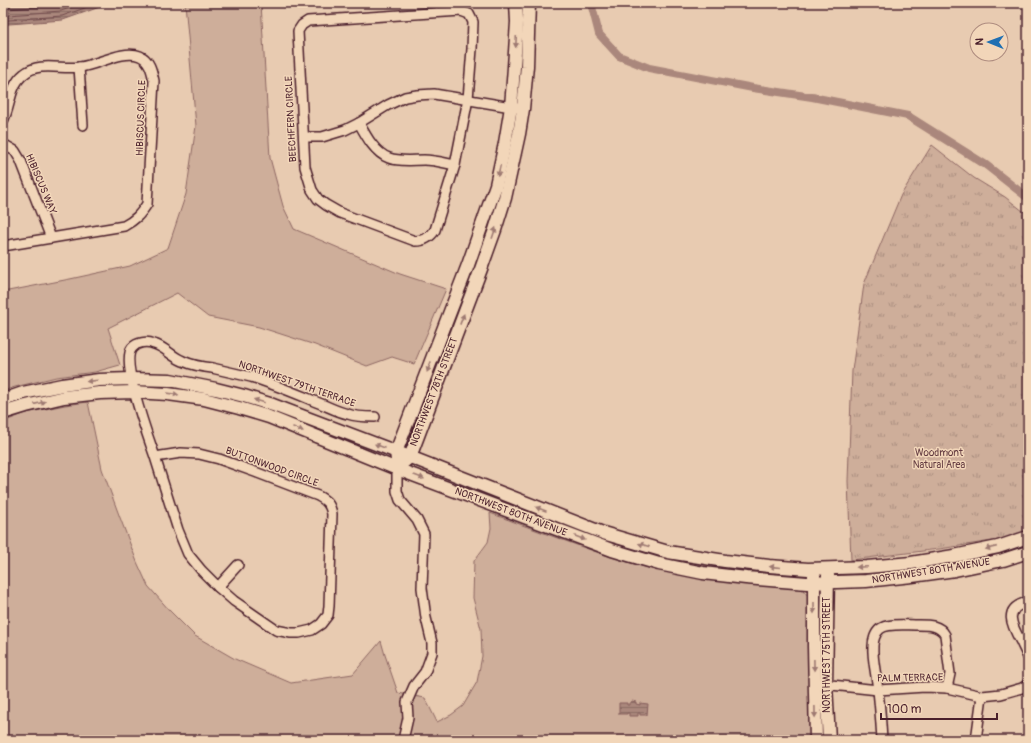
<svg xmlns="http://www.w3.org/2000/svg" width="1031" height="743" font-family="Pangolin,sans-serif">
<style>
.green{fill:#ceae9a;stroke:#8c6662}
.park{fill:url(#park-tufts);stroke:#8c6662}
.water{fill:url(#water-rules);stroke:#845d5b}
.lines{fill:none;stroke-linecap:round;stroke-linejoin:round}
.shore{stroke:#70494b;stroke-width:1}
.canal{stroke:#aa877b;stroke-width:8}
.minor-casing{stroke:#4a1f2b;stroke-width:12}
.tertiary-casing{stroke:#4a1f2b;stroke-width:15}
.minor{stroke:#f2d6b9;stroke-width:9}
.tertiary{stroke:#f2d6b9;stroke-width:12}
.oneway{fill:#9e7a72}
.labels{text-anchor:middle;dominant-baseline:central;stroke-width:3;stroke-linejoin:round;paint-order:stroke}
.street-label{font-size:10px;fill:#4a1f2b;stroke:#f2d6b9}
.park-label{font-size:10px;fill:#643c41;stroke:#f2d6b9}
</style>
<defs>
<pattern id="park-tufts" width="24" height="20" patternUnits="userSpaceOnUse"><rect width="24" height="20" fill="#ceae9a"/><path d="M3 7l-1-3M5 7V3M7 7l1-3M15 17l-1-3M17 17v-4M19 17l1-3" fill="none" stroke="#a98d7e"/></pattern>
<pattern id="water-rules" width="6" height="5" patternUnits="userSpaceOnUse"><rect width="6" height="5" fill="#aa877b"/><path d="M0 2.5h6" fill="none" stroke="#8c6e65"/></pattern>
</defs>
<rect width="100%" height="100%" fill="#e8cbb1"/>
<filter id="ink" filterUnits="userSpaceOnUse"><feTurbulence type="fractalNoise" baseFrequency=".025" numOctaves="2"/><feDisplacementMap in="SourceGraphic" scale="8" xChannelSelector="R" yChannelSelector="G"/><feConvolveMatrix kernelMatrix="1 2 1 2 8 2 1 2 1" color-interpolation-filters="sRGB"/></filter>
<g filter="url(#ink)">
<g class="green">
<path d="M185 3H261L270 158 283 206 294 229 400 274 446 289 414 364 392 357 367 366 315 345 259 327 208 317 177 293 108 328 120 365 95 372 56 377 15 387 3 391V292L70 279 130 266 168 248 186 194 196 126Z"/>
<path d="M88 402 102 469 119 515 137 562 148 586 170 611 195 636 235 659 291 683 353 674 381 641 385 655 398 693 425 698 437 722 451 715 463 706 477 682 482 656 481 629 473 598 474 561 488 542 491 528 490 513C539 531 587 550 637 565 690 580 748 585 802 589L811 599V740H3V422L26 413 65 405Z"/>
</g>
<path class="park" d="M932 145 974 178 1005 197 1028 215V531L999 540 939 549 851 560 848 481 852 371 864 284 901 195Z"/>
<g class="water">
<path d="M3 3H111L63 20 9 24 3 25Z"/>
<path d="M632 701 636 702V704L640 705V703L648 704 647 715H640V713H638V716H629V713H627V714H619V703H627V705H629V703H631Z"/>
</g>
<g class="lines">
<g class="shore">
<path d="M3 10 8 9 59 5 66 3"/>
<path d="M3 16 8 15 61 11 84 3"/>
<path d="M3 21 9 20 62 16 99 3"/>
</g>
<path class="canal" d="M591 3 599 34 619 56 649 68 753 88 812 97 908 116 986 165 1028 198"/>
<g class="minor-casing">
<g id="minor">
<path d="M461 11 469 14 473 22 472 49 468 99 455 165 435 230C430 238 424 241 415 241L340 213 326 205 318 199 312 190 305 167 298 31 302 25 308 21Z"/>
<path d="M79 67 83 125"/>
<path d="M3 121C11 106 9 86 24 74 39 61 62 70 80 67 98 65 123 49 140 56 150 60 152 72 154 81L147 204C140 215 135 220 124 226L3 246"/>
<path d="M359 123C366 136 375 153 389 158 400 162 413 160 424 160 434 160 445 163 455 165"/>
<path d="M304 137H322L345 130 359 123 388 105 405 97 417 95 434 94 517 108"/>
<path d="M3 144 15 151 21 161 51 238"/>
<path d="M155 457 178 530 188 554 202 571 218 587 234 601 276 630 291 633H299L312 630 321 624 328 615 329 606 332 514C330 504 327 501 318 496L255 472 219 459 199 454 181 453 155 457C149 439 120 362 132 348 137 342 147 341 154 344 165 347 172 357 183 361 192 365 202 367 212 368 225 371 238 374 251 377 274 384 297 394 319 403 329 407 338 412 348 414 356 417 366 417 375 417"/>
<path d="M397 469V491L400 500 417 520 424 534 422 588 426 618 432 643V653L425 672 414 686 407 702 408 718 403 740"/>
<path d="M218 587 238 565"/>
<path d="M1028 602C1002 608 1012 626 1021 642 1023 647 1026 652 1028 657"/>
<path d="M820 684 841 686 878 690 925 687 947 688 982 696 1001 694 1022 688 1028 684"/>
<path d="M882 740C881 724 880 707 878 691 877 677 872 660 873 646 873 641 875 633 880 629 887 623 906 625 915 625 927 625 939 624 945 635L950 674 947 688"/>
<path d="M976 740 982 696"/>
</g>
</g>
<g class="tertiary-casing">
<g id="tertiary">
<path d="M3 400 23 393 62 385 99 380 131 379 170 380 216 389 244 396 273 405 410 457 603 533 668 552 725 561 769 566 808 569 867 567 911 563 954 556 998 547 1028 537"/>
<path d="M3 413 26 406 64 397 100 393 134 392 168 394 204 399 239 408 269 417 397 469 612 550 659 564 703 573 746 578 807 583 866 581 912 576 955 570 1003 560 1028 552"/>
<path d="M397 460 396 452 468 265 496 185 505 143 511 107 514 67 517 22 516 3"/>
<path d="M404 462 410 457 481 269 495 230 505 198 519 134 523 109 527 66 529 3"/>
<path d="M814 575V646L816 740"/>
<path d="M828 575 826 684 829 740"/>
</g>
</g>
<use href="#minor" class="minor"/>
<use href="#tertiary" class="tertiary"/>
</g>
<defs><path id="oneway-solid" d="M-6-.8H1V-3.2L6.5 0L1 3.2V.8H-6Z"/></defs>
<g class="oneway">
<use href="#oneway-solid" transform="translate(516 42) rotate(93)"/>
<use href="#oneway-solid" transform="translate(499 171) rotate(103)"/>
<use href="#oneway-solid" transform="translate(494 233) rotate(-71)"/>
<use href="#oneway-solid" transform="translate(462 319) rotate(-69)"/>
<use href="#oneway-solid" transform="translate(429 367) rotate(111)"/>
<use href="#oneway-solid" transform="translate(92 381) rotate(173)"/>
<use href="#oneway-solid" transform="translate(173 394) rotate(8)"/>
<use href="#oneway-solid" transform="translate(259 401) rotate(-162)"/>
<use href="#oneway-solid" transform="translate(40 403) rotate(-13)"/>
<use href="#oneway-solid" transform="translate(298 429) rotate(22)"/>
<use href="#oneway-solid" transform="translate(380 446) rotate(-159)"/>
<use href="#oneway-solid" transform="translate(419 477) rotate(21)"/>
<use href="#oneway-solid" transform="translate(541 509) rotate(-159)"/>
<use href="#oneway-solid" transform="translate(580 538) rotate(21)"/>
<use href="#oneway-solid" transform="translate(644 545) rotate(-164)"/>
<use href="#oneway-solid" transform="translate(991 548) rotate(167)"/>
<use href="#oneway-solid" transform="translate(775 567) rotate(-175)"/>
<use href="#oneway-solid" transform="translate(862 567) rotate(177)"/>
<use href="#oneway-solid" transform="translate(814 608) rotate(90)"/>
<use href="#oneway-solid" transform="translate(814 665) rotate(89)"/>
<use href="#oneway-solid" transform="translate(815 712) rotate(89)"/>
</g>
</g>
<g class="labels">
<g class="street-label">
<text transform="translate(141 118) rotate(-88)">HIBISCUS CIRCLE</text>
<text transform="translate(291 119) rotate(-93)">BEECHFERN CIRCLE</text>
<text transform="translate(41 184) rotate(67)">HIBISCUS WAY</text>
<text transform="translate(297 384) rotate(19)">NORTHWEST 79TH TERRACE</text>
<text transform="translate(434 392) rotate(-69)">NORTHWEST 78TH STREET</text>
<text transform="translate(272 467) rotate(20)">BUTTONWOOD CIRCLE</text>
<text transform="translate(511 512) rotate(21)">NORTHWEST 80TH AVENUE</text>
<text transform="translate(931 571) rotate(-9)">NORTHWEST 80TH AVENUE</text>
<text transform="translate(827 655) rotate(-90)">NORTHWEST 75TH STREET</text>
<text transform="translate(910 678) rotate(-1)">PALM TERRACE</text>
</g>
<g class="park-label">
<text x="939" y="453">Woodmont<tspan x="939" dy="12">Natural Area</tspan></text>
</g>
</g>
<rect width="1031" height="743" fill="none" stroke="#f2d6b9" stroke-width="16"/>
<rect x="8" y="8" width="1015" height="727" fill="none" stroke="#4a1f2b" stroke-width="1.5" filter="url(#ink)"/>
<g transform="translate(989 42) rotate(271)"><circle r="19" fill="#f2d6b9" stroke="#af8d80"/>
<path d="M0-3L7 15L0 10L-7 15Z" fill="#1f6fb2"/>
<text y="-6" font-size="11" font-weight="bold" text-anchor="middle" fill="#4a1f2b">N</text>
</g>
<path d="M881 713v6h116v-6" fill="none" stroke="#4a1f2b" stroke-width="2"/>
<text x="887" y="713" font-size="12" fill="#4a1f2b" stroke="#f2d6b9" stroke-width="3" paint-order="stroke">100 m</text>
</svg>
